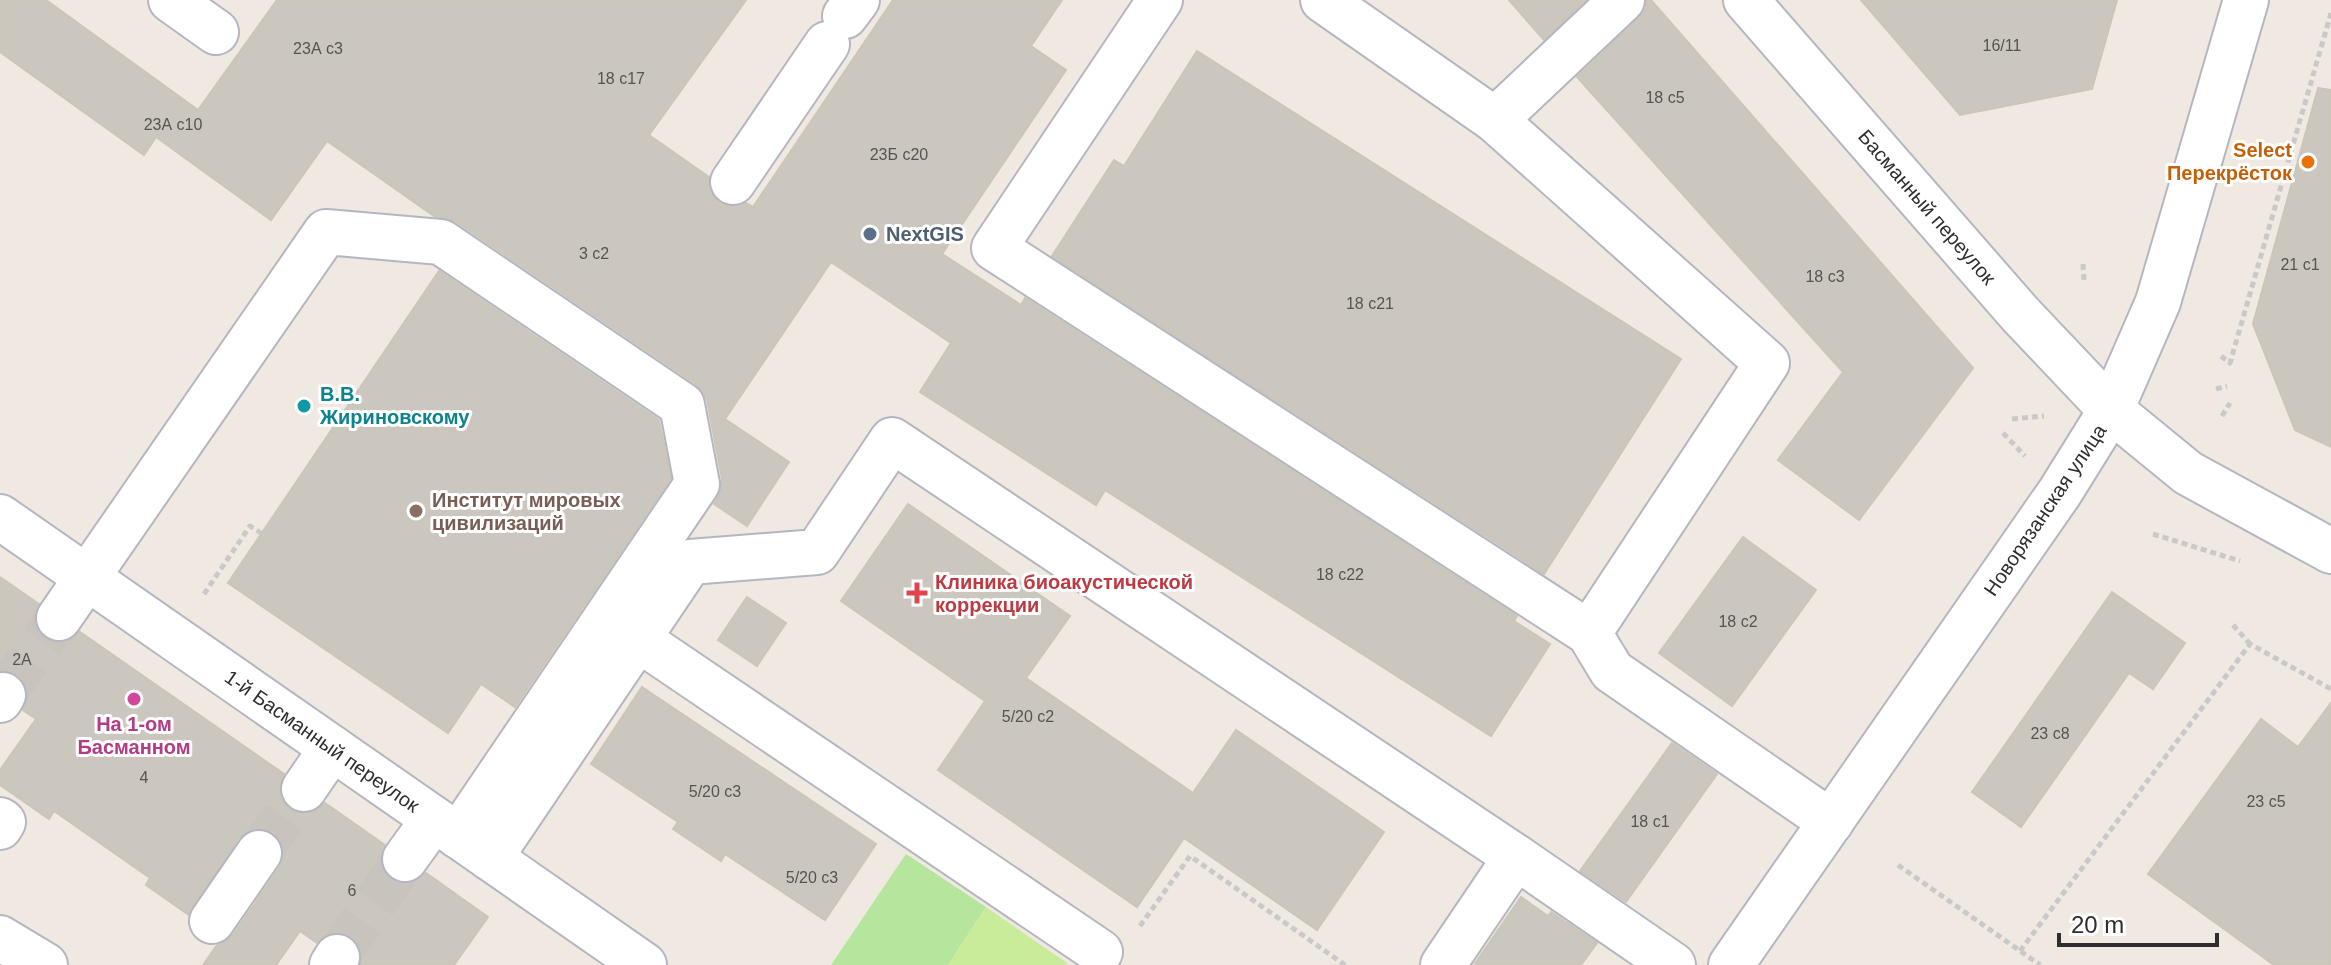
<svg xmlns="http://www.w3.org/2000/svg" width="2331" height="965" font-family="Helvetica,sans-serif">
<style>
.green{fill:#b6e59e}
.pitch{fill:#c9ec9a}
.building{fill:#cbc7bf;stroke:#cbc5ba;stroke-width:2}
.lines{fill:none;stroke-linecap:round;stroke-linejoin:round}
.minor-tunnel{stroke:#c8c4bd;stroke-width:44;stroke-dasharray:44 22;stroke-linecap:butt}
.minor-casing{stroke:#b4b7c1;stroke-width:48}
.path{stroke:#c9c9c9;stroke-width:5;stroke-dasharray:6 4;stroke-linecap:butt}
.minor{stroke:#fff;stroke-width:44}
.food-dot{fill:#e8710a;stroke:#fff;stroke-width:3}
.service-dot{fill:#5c6f8a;stroke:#fff;stroke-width:3}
.culture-dot{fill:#0f9aa8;stroke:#fff;stroke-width:3}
.education-dot{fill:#8d6e63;stroke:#fff;stroke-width:3}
.health-dot{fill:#e0444e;stroke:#fff;stroke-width:3}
.hotel-dot{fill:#d1479c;stroke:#fff;stroke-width:3}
.labels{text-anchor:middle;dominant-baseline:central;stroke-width:6;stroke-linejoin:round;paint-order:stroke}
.number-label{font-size:16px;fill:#555452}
.food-label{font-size:20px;font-weight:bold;fill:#c56008;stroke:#fff;text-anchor:end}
.street-label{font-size:20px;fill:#2e2e2e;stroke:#fff}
.service-label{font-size:20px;font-weight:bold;fill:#4e5e75;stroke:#fff;text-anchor:start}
.culture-label{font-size:20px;font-weight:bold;fill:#0d838f;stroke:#fff;text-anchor:start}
.education-label{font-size:20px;font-weight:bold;fill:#785e54;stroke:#fff;text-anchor:start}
.health-label{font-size:20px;font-weight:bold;fill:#be3a42;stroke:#fff;text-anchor:start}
.hotel-label{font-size:20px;font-weight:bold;fill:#b23c85;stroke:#fff}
</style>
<rect width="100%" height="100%" fill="#efe9e1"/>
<path class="green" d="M906 854 986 907 948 965H831Z"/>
<path class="pitch" d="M986 907 1067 963 1066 965H948Z"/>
<g class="building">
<path d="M0 0H46L198 110 277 0H746L649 135 709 177 710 192 718 202 732 207 746 203 753 207 893 0H1062L1031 46 1066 70 942 254 1021 305 1025 298 1517 616 1514 621 1550 644 1491 736 1105 490 1096 505 920 392 951 343 831 262 725 419 789 462 747 526 714 504 718 497 722 479 707 400 696 384 455 221 434 216 327 141 271 220 156 137 144 155 0 52Z"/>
<path d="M1509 0H1586L1544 40Z"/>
<path d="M1646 0H1651L1973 368 1859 520 1778 460 1843 372 1577 77 1639 18 1646 8Z"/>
<path d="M1861 0H2117L2092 89 1960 115Z"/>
<path d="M1197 51 1681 359 1544 574 1052 256 1114 160 1124 166Z"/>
<path d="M2318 88 2331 90V447L2295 430 2253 324Z"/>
<path d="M439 271 659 420 671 478 515 707 481 684 448 733 228 583Z"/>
<path d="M908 504 1070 616 1026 678 1193 793 1236 730 1384 832 1317 930 1184 838 1137 907 938 770 985 701 841 601Z"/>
<path d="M1743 537 1816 590 1732 706 1659 653Z"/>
<path d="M0 577 39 604 34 617 37 629 44 638 58 643 70 640 80 632 284 774 279 788 281 799 289 809 303 814 315 811 325 803 385 845 380 856 382 868 391 880 402 884 414 882 426 873 488 917 454 965H360L362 957 359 946 350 935 337 932 325 935 317 943 300 931 276 965H203L217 945 233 935 280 867 284 854 281 842 274 833 262 828 248 831 238 839 189 915 146 885 150 878 54 811 49 819 0 785V770L36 719 23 710 28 696 24 682 15 673 0 671Z"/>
<path d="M2112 592 2185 643 2153 689 2129 673 2021 827 1972 792Z"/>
<path d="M747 597 786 623 757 666 718 640Z"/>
<path d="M642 687 876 844 825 920 725 854 721 861 673 829 678 822 591 764Z"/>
<path d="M2331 703V965H2274L2148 874 2261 719 2298 747Z"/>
<path d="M1672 743 1717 774 1626 902 1580 871Z"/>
<path d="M1521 897 1548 916 1551 912 1597 943 1581 965H1474Z"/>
</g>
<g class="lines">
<g class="minor-tunnel">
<path d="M3 695 59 618"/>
<path d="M259 853 304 789"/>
<path d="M337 957 405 859"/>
</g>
<g class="minor-casing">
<g id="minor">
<path d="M171 0 216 32"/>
<path d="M1160 0 994 248 1589 633 1612 671 1831 822"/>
<path d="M1323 0 1495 120 1767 363 1589 633"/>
<path d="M1746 0 2020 314 2111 410 2188 473 2331 551"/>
<path d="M845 16 857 0"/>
<path d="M1495 120 1622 0"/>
<path d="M733 182 827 44"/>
<path d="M0 517 644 965"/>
<path d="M59 618 326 232 441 242 682 405 697 484 458 836"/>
<path d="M638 639 1100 952"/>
<path d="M0 700 3 695"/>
<path d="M304 789 332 748"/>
<path d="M0 820 3 822 0 827"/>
<path d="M490 858 690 562 817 552 892 440 1516 857"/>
<path d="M405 859 434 819"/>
<path d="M212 921 259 853"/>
<path d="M0 938 45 965"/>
<path d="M332 965 337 957"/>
<path d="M1443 965 1516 857 1673 965"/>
<path d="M1731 965 2060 492 2111 410 2158 302 2246 0"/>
</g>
</g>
<g class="path">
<path d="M2083 264 2084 281"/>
<path d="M2221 356 2230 363 2331 13"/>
<path d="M2216 389 2227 386"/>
<path d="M2222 416 2230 403"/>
<path d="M2012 419 2044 416"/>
<path d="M2003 433 2025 456"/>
<path d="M2153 534 2240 561"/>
<path d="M204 594 250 526 261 533"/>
<path d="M2233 625 2250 644"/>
<path d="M1898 865 2040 965"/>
<path d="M1140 926 1190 856 1345 965"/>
<path d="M2020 951 2250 644 2331 689"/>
</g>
<use href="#minor" class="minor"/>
</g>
<circle class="food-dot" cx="2308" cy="162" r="8"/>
<circle class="service-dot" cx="870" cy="234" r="8"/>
<circle class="culture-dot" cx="304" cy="406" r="8"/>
<circle class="education-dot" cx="416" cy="511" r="8"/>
<path class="health-dot" d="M913 581h8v8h8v8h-8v8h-8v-8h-8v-8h8z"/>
<circle class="hotel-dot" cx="134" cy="699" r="8"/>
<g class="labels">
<g class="number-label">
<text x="2002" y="45">16/11</text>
<text x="318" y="48">23А с3</text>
<text x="621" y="78">18 с17</text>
<text x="1665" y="97">18 с5</text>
<text x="173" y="124">23А с10</text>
<text x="899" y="154">23Б с20</text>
<text x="594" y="253">3 с2</text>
<text x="2300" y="264">21 с1</text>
<text x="1825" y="276">18 с3</text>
<text x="1370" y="303">18 с21</text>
<text x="1340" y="574">18 с22</text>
<text x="1738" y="621">18 с2</text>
<text x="22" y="659">2А</text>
<text x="1028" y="716">5/20 с2</text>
<text x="2050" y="733">23 с8</text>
<text x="144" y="777">4</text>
<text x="715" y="791">5/20 с3</text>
<text x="2266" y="801">23 с5</text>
<text x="1650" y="821">18 с1</text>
<text x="812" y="877">5/20 с3</text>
<text x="352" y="890">6</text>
</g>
<g class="food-label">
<text x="2292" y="150">Select<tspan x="2292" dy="23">Перекрёсток</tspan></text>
</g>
<g class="street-label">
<text transform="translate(1927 207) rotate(49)">Басманный переулок</text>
<text transform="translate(2045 510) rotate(-56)">Новорязанская улица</text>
<text transform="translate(322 741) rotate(35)">1-й Басманный переулок</text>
</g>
<g class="service-label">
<text x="886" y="234">NextGIS</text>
</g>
<g class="culture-label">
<text x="320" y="394">В.В.<tspan x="320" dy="23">Жириновскому</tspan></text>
</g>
<g class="education-label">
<text x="432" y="500">Институт мировых<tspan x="432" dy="23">цивилизаций</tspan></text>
</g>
<g class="health-label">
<text x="935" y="582">Клиника биоакустической<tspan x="935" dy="23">коррекции</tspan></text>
</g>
<g class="hotel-label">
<text x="134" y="724">На 1-ом<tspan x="134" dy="23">Басманном</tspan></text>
</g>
</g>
<path d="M2059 933v12h158v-12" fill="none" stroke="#2e2e2e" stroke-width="4"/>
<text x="2071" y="933" font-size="24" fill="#2e2e2e" stroke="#ffffff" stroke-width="6" paint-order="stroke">20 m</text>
</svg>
